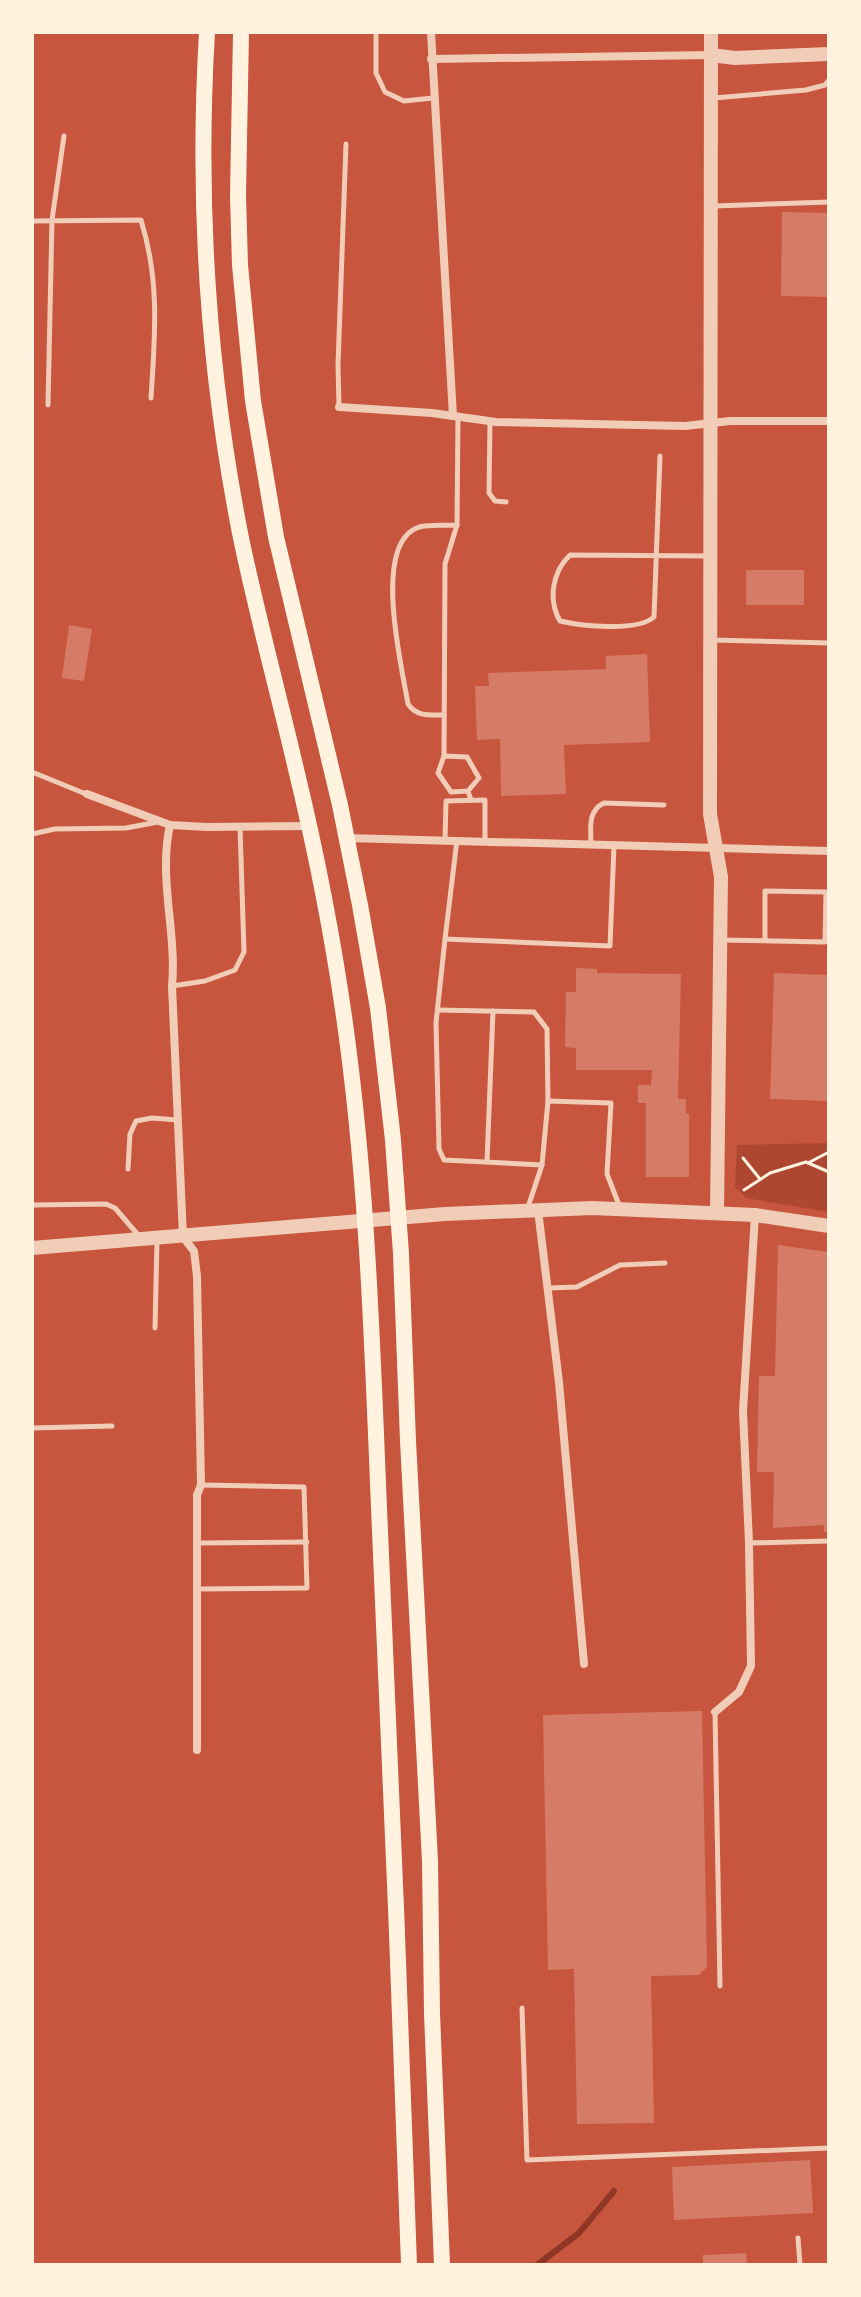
<svg xmlns="http://www.w3.org/2000/svg" width="861" height="2297" font-family="'Asap Condensed',sans-serif">
<style>
.green{fill:#ae4732}
.lines{fill:none;stroke-linecap:round;stroke-linejoin:round}
.stream{stroke:#8f3625;stroke-width:6}
.building{fill:#d67c66}
.path{stroke:#fff3e0;stroke-width:3}
.service{stroke:#f1ccb7;stroke-width:5}
.minor{stroke:#f1ccb7;stroke-width:8}
.tertiary{stroke:#f1ccb7;stroke-width:14}
.primary{stroke:#fff3e0;stroke-width:16}
</style>
<rect width="100%" height="100%" fill="#c8553d"/>
<path class="green" d="M829 1143V1212L746 1198 735 1187 737 1145Z"/>
<g class="lines">
<path class="stream" d="M537 2265 579 2233 614 2191"/>
</g>
<g class="building">
<path d="M782 212 829 213V297L781 296Z"/>
<rect x="746" y="570" width="58" height="35"/>
<path d="M69 625 92 629 84 681 62 678Z"/>
<path d="M647 654 650 742 564 745 566 794 501 796 500 739 477 740 475 686H489L488 673 606 669V656Z"/>
<path d="M576 968 597 969V973L681 974 678 1099H686V1113L689 1114V1177H646V1103H638V1085H651L652 1070H576V1048L565 1047 566 992H576Z"/>
<path d="M774 973 829 975V1101L770 1099Z"/>
<path d="M778 1245 829 1252V1532H824V1525L773 1528 774 1472H757L759 1376H775Z"/>
<path d="M702 1711 707 1967 699 1975 651 1976 654 2123 577 2124 574 1969 548 1970 543 1715Z"/>
<path d="M810 2160 813 2213 674 2220 672 2167Z"/>
<path d="M746 2253 747 2265H703V2255Z"/>
</g>
<g class="lines">
<g class="path">
<path d="M743 1158 760 1179"/>
<path d="M808 1163 829 1152"/>
<path d="M744 1190 770 1173 806 1162 829 1172"/>
</g>
<g class="service">
<path d="M376 32V73L385 92 404 101 433 98"/>
<path d="M714 98 806 90 825 85 829 80"/>
<path d="M714 206 829 202"/>
<path d="M32 221 141 220C160 281 155 335 151 398"/>
<path d="M48 405 52 220 64 136"/>
<path d="M339 406 338 365 346 144"/>
<path d="M490 422 489 493 495 501 506 502"/>
<path d="M660 456 654 617C637 632 582 626 560 621 548 600 552 572 570 555L709 556"/>
<path d="M711 640 829 643"/>
<path d="M444 715C429 715 417 717 408 704 402 667 371 543 419 527 430 524 445 526 457 525"/>
<path d="M444 756 445 564 457 525 458 417"/>
<path d="M32 772 86 794"/>
<path d="M468 791 451 792 438 773 444 756 467 757 479 778 468 791 471 800"/>
<path d="M32 834 55 829 126 828 158 822"/>
<path d="M445 840 446 801 485 800V841"/>
<path d="M457 840 445 939 610 946 614 845"/>
<path d="M591 845C591 829 587 811 604 803L664 805"/>
<path d="M445 939 436 1023 439 1149 444 1160 542 1165"/>
<path d="M721 940 825 942 826 892 765 891V941"/>
<path d="M172 986 205 981 235 970 244 952 240 827"/>
<path d="M438 1010 534 1012 547 1029 548 1101"/>
<path d="M487 1162 493 1011"/>
<path d="M128 1169 130 1134 136 1121 152 1118 178 1120"/>
<path d="M32 1205 106 1204 115 1208 139 1236"/>
<path d="M527 1210 542 1165 548 1101 611 1103 607 1174 619 1205"/>
<path d="M548 1288 577 1287 620 1265 665 1263"/>
<path d="M155 1328 157 1241"/>
<path d="M32 1428 112 1426"/>
<path d="M197 1543 307 1542"/>
<path d="M749 1543 829 1541"/>
<path d="M197 1589 307 1588 304 1487 201 1485"/>
<path d="M715 1712 720 1986"/>
<path d="M522 2008 527 2160 829 2148"/>
<path d="M798 2238 800 2265"/>
</g>
<g class="minor">
<path d="M431 32 453 416"/>
<path d="M431 59 711 55"/>
<path d="M339 407 432 413 496 422 685 426 730 421H829"/>
<path d="M87 794 170 825 207 827 309 826"/>
<path d="M170 825C158 878 177 932 172 986L183 1237 194 1251 197 1276 201 1485 197 1495V1750"/>
<path d="M347 838 829 851"/>
<path d="M538 1210 559 1382 584 1664"/>
<path d="M715 1712 739 1692 751 1666 749 1543 743 1411 755 1215"/>
</g>
<g class="tertiary">
<path d="M711 32 710 814 721 877 717 1212"/>
<path d="M711 55 735 58 829 54"/>
<path d="M32 1248 445 1214 592 1208 755 1215 829 1226"/>
</g>
<g class="primary">
<path d="M207 32C197 201 208 372 241 538 257 615 278 692 296 769 318 860 336 953 348 1046 369 1207 373 1369 380 1531 391 1776 401 2020 409 2265"/>
<path d="M241 32 238 195 240 265 253 401 276 537 340 805 360 905 378 1008 393 1140 401 1254 408 1441 430 1861 432 2013 442 2265"/>
</g>
</g>
<rect width="861" height="2297" fill="none" stroke="#fff3e0" stroke-width="68"/>
</svg>
